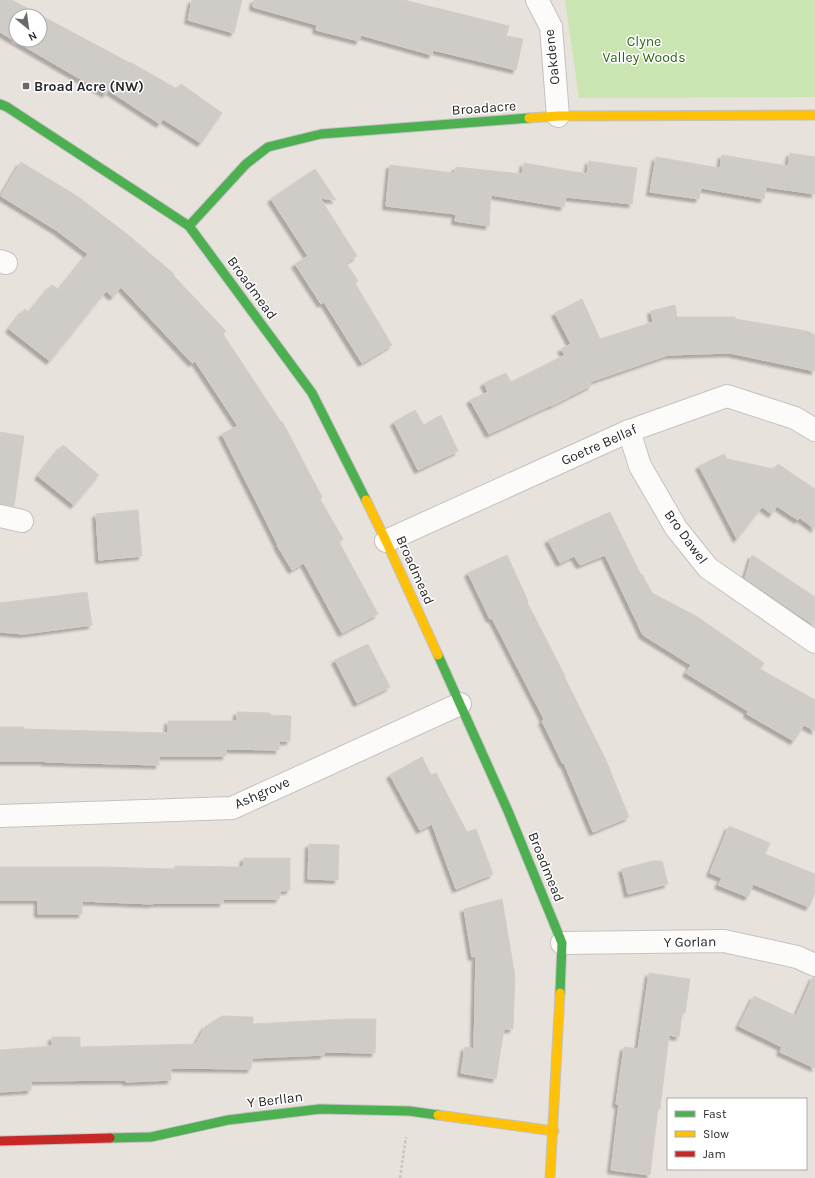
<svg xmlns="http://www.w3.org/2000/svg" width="815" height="1178" font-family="Karla,sans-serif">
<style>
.green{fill:#cbe5b2}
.building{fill:#cfccc7;stroke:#d2cec9;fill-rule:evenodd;filter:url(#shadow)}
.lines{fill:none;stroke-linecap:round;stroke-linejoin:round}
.street-casing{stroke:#c4c2c2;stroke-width:24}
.fast-casing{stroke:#c4c2c2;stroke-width:11}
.slow-casing{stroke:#c4c2c2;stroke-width:11}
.jam-casing{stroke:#c4c2c2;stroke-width:11}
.path{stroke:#c6c5c4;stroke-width:2.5;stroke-dasharray:3 2;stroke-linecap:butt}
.street{stroke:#fcfbfa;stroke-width:22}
.fast{stroke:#4caf50;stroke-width:9}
.slow{stroke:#ffc107;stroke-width:9}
.jam{stroke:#c62828;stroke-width:9}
.poi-dot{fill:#6b6967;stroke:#fff;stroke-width:1.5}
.labels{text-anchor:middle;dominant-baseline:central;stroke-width:3;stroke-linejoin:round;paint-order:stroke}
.park-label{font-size:14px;fill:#2c6814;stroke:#fff}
.street-label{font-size:14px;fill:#282828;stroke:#fff}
.poi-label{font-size:14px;font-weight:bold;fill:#282828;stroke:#fff;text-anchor:start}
</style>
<defs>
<filter id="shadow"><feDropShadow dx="-3.5" dy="3.5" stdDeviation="1" flood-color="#0004"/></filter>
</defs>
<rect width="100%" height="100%" fill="#e8e2dc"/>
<path class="green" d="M565 0H815V97L579 98Z"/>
<g class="building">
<path d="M0 0H12L130 63V62L177 89 181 84 222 113 201 143 163 119 160 124 108 90 106 94 0 32ZM16 16H40V40H16Z"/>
<path d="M192 0H242L234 33 188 20Z"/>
<path d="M254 0H404L509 26 506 36 523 39 516 70 433 50 432 55 361 35 359 41 316 30 317 25 253 7Z"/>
<path d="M790 153 815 157V194L766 187 764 199 701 188 699 199 650 192 656 157 720 168 722 155 788 166Z"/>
<path d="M589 161 637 168 632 204 566 197 564 207 491 195 489 226 455 221 456 214 386 206 390 165 454 173 456 167 522 174 524 163 587 174Z"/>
<path d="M21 162 77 196 127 234 174 274 173 275 226 331 223 334 281 422 282 421 322 497 320 499 343 539 339 542 378 614 342 633 304 563 292 570 277 545H278L222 434 238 426 195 361 192 363 121 287 113 297 106 291 50 361 9 329 25 309 29 313 52 285 59 290 88 254 56 230 1 196Z"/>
<path d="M315 169 336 200 320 198 357 256 346 263 358 281 355 283 392 345 362 363 324 302 321 304 295 264 308 256 271 199Z"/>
<path d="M582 299 600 339 653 322 651 311 675 305 677 317H735V319L807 331 815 335V371L730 353 668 355 590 382 592 385 551 406V405L489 434 470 400 488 392 484 383 506 373 511 382 565 355 561 349 571 344 555 313Z"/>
<path d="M415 410 424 425 441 415 458 451 418 470 394 422Z"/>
<path d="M0 432 24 436 14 506 0 504Z"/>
<path d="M63 445 99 475 74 505 38 476Z"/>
<path d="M724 454 727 459 774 469 778 464 815 489V529L800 518 798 520 777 506 772 514 762 507 737 539 699 466Z"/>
<path d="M138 510 142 556 99 560 96 514Z"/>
<path d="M610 512 641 575 642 574 652 593 696 616 764 663 760 669 815 700V731L804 725 794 741 747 714 748 711 686 673 691 665 643 635 605 555 580 565 574 556 560 563 548 540Z"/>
<path d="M507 555 528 601 527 602 565 676H564L605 758 629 817 593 832 564 763 563 764 542 721 544 719 492 618 490 619 468 573Z"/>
<path d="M752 555 815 597V626L745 578Z"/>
<path d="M87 592 92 625 24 634 0 632V603Z"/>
<path d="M368 644 390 687 357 703 335 660Z"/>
<path d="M237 712 270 713V715L291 716 290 741H279V750L226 749V756H159V765L45 762V761H0V727H24V729L168 733V721H237Z"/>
<path d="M422 757 431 775 436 773 467 832 476 829 493 874 456 889 432 824 420 830 390 775Z"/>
<path d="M729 826 770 843 765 854 815 874V893L809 907 753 884 748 897 718 885 722 878 710 873Z"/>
<path d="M309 844 339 845 338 880 308 879Z"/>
<path d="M244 858H290V890L280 891 279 899H223V903H153V904L82 901V914H38V900H0V867H103L175 869V866L243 867Z"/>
<path d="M653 861H662L668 884 628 894 622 869Z"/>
<path d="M502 899 515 977 513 1029H504L496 1079 461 1073 465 1047 474 1049 476 956 472 957 464 909Z"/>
<path d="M649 973 690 979 685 1013H682L679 1037 669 1035 660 1109H658L650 1175 611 1170 619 1104H616L624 1047 638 1049Z"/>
<path d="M813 977H815V1068L780 1052 782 1047 739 1026 754 996 796 1016Z"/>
<path d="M222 1016 253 1017V1024L345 1019H376L375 1053 324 1052V1055L252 1058 251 1069 171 1068V1080L126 1082V1080L31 1081V1090L0 1092V1050L52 1046V1037H80V1047L196 1044 205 1027Z"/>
</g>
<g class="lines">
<g class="street-casing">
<g id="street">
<path d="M537 0 551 27 558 116"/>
<path d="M0 261 6 263"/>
<path d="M629 431 640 466 676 528 708 568 815 642"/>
<path d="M0 516 22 521"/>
<path d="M386 541 629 431 727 396 795 418 815 430"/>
<path d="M0 816 232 808 460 704"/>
<path d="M562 943 724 941 797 957 815 965"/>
</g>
</g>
<g class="fast-casing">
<g id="fast">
<path d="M0 104 7 107 189 226 312 393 366 500"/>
<path d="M189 226 246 164 268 147 321 134 529 118"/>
<path d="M438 655 508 811 562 943 560 993"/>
<path d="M110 1138 151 1137 228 1120 320 1109 409 1111 438 1115"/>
</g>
</g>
<g class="slow-casing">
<g id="slow">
<path d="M529 118 558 116 815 115"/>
<path d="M366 500 386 541 438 655"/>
<path d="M438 1115 554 1131"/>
<path d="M550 1178 560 993"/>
</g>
</g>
<g class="jam-casing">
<path id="jam" d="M0 1141 110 1138"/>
</g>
<path class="path" d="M400 1178 406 1137"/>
<use href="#street" class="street"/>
<use href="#fast" class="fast"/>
<use href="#slow" class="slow"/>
<use href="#jam" class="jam"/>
</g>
<rect class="poi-dot" x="22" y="82" width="8" height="8" rx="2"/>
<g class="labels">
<g class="park-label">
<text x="644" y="41">Clyne<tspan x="644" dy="16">Valley Woods</tspan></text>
</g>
<g class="street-label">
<text transform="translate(552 57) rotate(-96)">Oakdene</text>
<text transform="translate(484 108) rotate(-4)">Broadacre</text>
<text transform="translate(252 288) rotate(54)">Broadmead</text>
<text transform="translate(599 445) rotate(-24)">Goetre Bellaf</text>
<text transform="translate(686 537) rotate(54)">Bro Dawel</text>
<text transform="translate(415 570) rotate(66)">Broadmead</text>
<text transform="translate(262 793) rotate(-24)">Ashgrove</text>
<text transform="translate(546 867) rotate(68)">Broadmead</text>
<text transform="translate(690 942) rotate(-1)">Y Gorlan</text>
<text transform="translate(275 1100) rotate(-7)">Y Berllan</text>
</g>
<g class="poi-label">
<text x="34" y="86">Broad Acre (NW)</text>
</g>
</g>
<rect x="667" y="1098" width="140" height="72" fill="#ffffff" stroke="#a9a9a9"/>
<rect x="675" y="1111" width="20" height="6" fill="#4caf50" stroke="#a9a9a9"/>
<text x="703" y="1118" font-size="12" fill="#282828">Fast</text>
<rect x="675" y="1131" width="20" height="6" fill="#ffc107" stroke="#a9a9a9"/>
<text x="703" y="1138" font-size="12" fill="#282828">Slow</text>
<rect x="675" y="1151" width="20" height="6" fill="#c62828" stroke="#a9a9a9"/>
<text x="703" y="1158" font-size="12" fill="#282828">Jam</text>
<g transform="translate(28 28) rotate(151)"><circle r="19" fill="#ffffff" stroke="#a9a9a9"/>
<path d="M0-3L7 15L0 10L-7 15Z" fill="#6b6967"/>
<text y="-6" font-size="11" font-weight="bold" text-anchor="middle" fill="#282828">N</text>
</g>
</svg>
